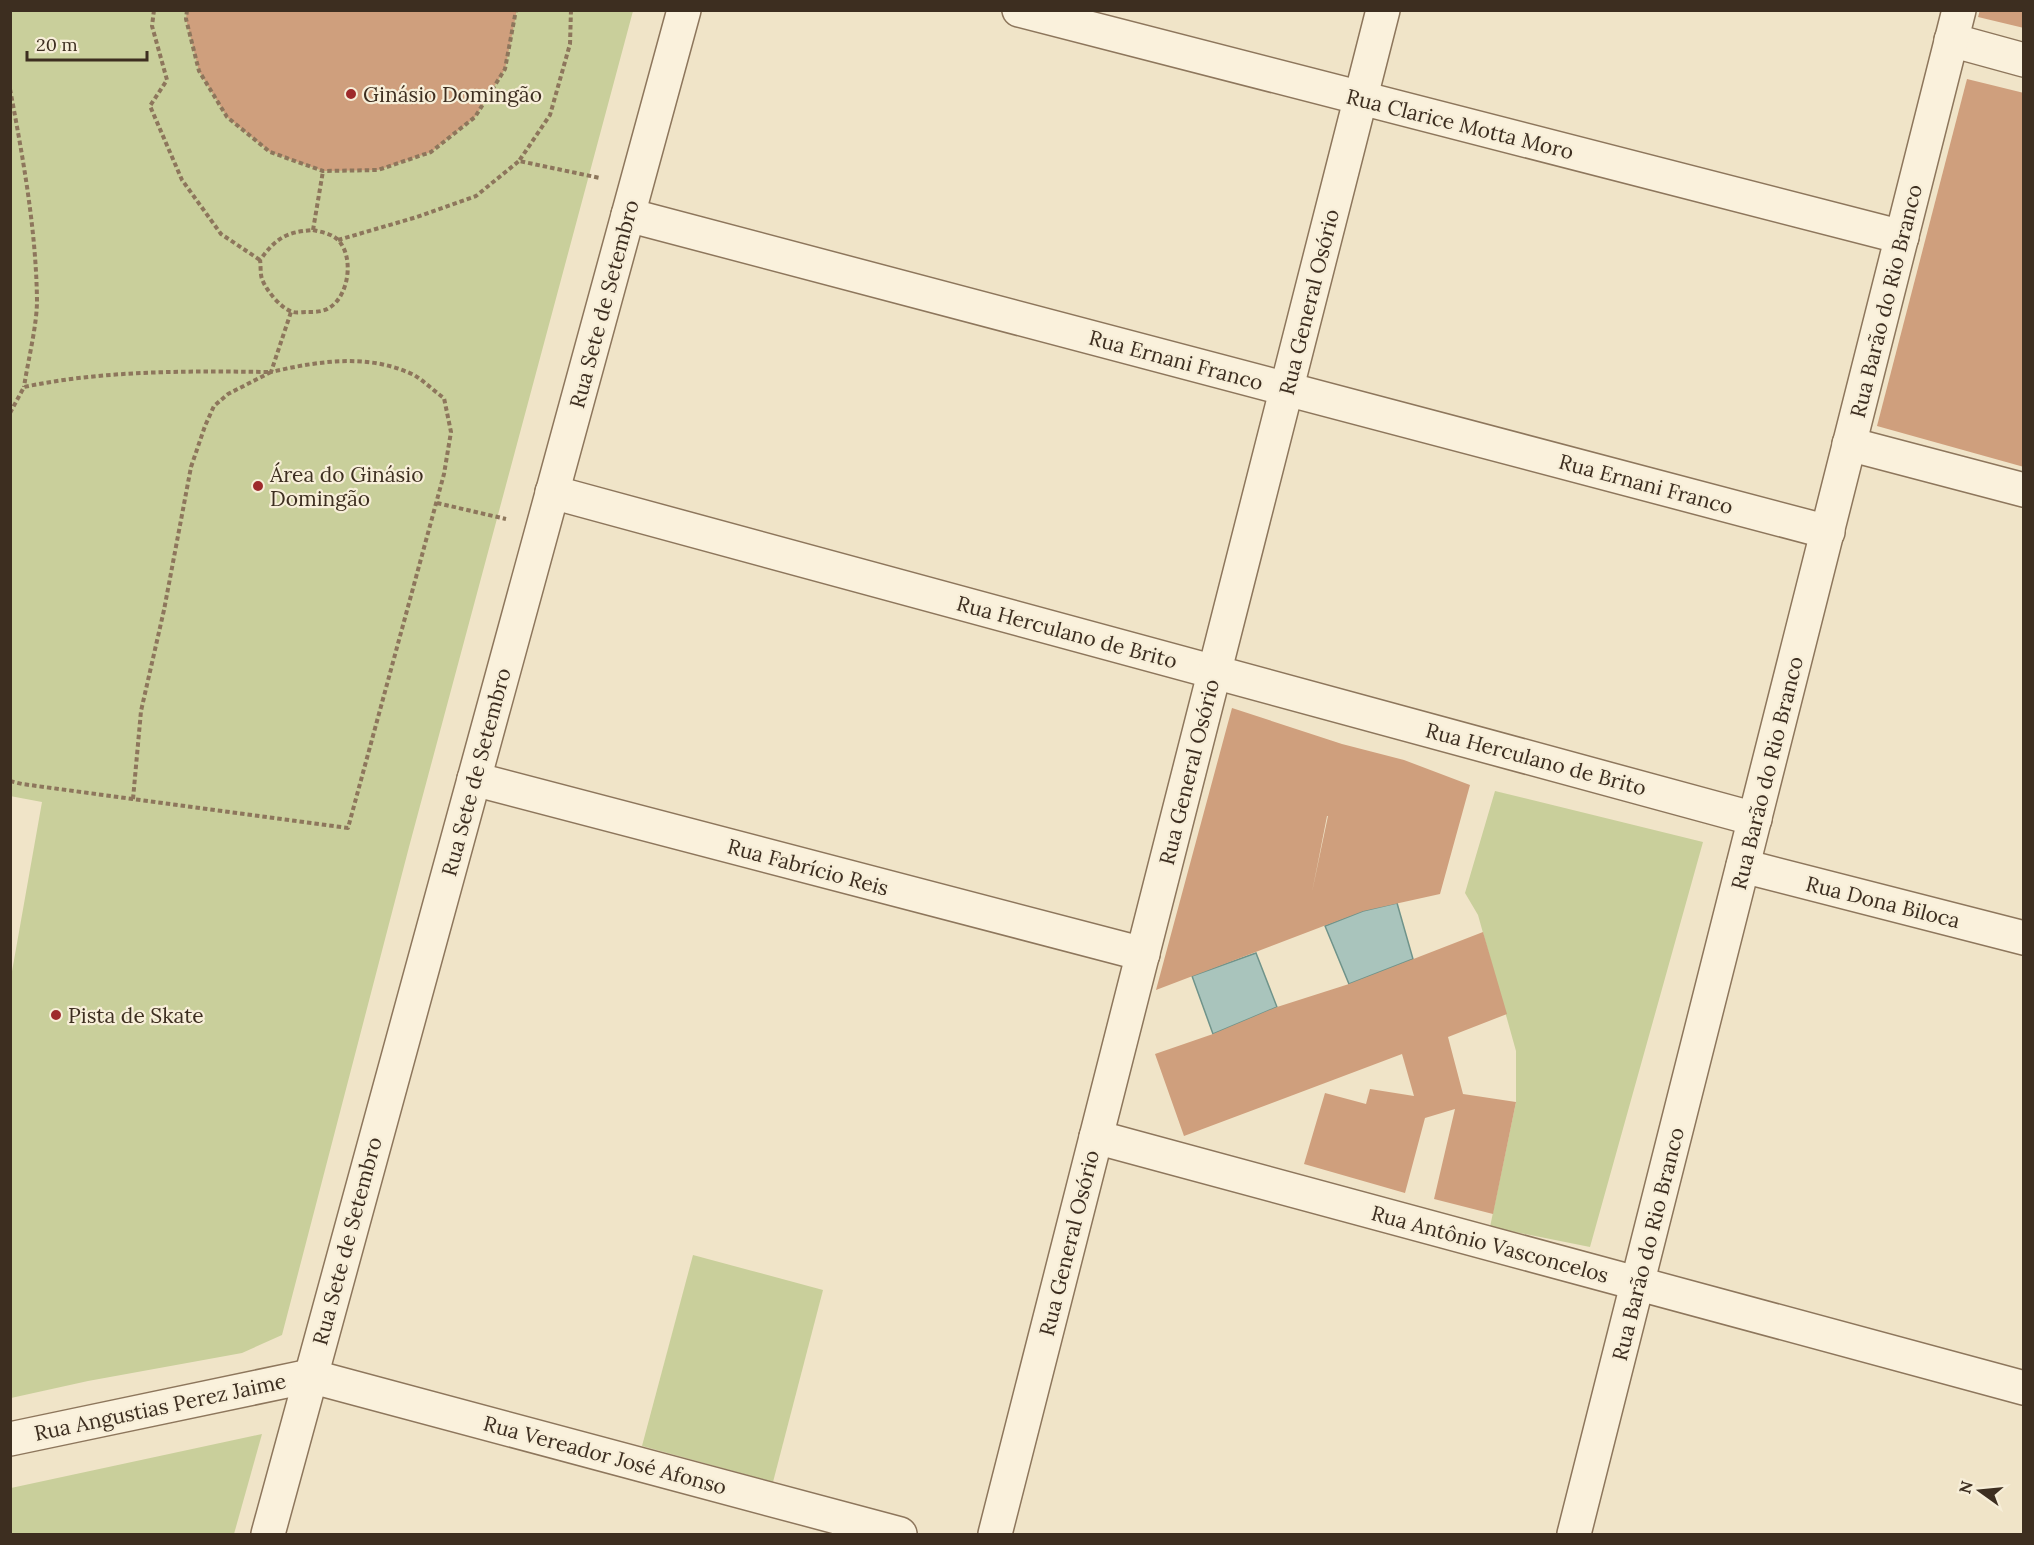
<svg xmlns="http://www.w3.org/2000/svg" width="2034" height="1545" font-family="Lora,serif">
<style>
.green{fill:#c9cf9b}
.water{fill:#a9c4bc;stroke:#6f938a;stroke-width:1.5}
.building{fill:#cf9f7d;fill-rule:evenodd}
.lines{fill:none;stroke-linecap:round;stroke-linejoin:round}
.street-casing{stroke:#8d765c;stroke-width:36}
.path{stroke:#8d765c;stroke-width:4;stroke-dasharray:4.5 3;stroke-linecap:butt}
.street{stroke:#faf1dc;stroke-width:33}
.poi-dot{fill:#9e2a2b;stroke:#f7eed8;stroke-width:2}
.labels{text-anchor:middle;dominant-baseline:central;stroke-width:4.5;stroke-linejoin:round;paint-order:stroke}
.poi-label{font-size:21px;fill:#3d2e20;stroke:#f7eed8;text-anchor:start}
.street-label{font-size:21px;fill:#3d2e20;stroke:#f7eed8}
</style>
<rect width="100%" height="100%" fill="#f0e4c8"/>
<g class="green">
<path d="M10 11H633L409 847 282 1335 242 1353 88 1381 11 1398V977L42 802 10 796Z"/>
<path d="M1495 791 1703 842 1590 1247 1490 1227 1516 1102V1051L1478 915 1465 893Z"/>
<path d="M693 1255 823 1290 773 1482 642 1446Z"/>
<path d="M262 1434 234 1534H11V1488Z"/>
</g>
<g class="water">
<path d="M1397 903 1413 959 1349 984 1325 926 1363 911Z"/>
<path d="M1256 953 1277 1007 1213 1034 1192 976Z"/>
</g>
<g class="building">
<path d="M187 10H516V15L505 69 475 117 431 152 378 170 323 171 270 152 227 117 199 71 186 19Z"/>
<path d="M1980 10H2024V28L1978 17Z"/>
<path d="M1967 79 2024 93V467L1877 426Z"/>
<path d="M1232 708 1342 744 1404 760 1470 785 1440 894 1363 911 1156 990ZM1327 816H1328L1312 892 1318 862Z"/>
<path d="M1483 932 1507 1014 1448 1037 1463 1094 1516 1102 1493 1214 1434 1199 1455 1109 1425 1118 1405 1193 1304 1164 1325 1093 1366 1104 1370 1089 1414 1096 1402 1054 1184 1136 1155 1054 1213 1034 1277 1007 1349 984Z"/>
</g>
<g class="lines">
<g class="street-casing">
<g id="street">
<path d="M1019 10 1902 237"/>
<path d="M1951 40 2024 60"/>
<path d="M628 215 1828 532"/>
<path d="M1849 444 2024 490"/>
<path d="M552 492 1755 819"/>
<path d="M474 779 1143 954"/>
<path d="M1743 866 2024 938"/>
<path d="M1096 1137 2024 1388"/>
<path d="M10 1439 310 1376 900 1534"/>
<path d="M268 1534 684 10"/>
<path d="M995 1534 1383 10"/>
<path d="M1574 1534 1959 10"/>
</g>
</g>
<g class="path">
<path d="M154 10 152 26 167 80 150 106 182 180 221 234 260 260"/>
<path d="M187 10 186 19 199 71 227 117 270 152 323 171 378 170 431 152 475 117 505 69 516 10"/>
<path d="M571 10 570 44 550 115 519 161 600 178"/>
<path d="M10 89C23 158 36 229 37 300 37 326 28 360 24 387"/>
<path d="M313 230C322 232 333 234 339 241 354 258 349 296 329 308 323 312 314 312 307 312 303 312 297 313 293 312 281 309 266 290 262 279 260 273 261 266 260 260 276 238 286 232 313 230Z"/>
<path d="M313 230 323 171"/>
<path d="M338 240 417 217 476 196 519 161"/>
<path d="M271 372 228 394 214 406 205 426 191 467 164 610 141 711 133 799 348 828 444 474 451 432 444 398C434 391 424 381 414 375 368 353 319 361 271 372L291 312"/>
<path d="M10 413 24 387C104 370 189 371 270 372"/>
<path d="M437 503 506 519"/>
<path d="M10 781 22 784 133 799"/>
</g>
<use href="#street" class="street"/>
</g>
<g class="poi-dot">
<circle cx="351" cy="94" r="6"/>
<circle cx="258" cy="486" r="6"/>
<circle cx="56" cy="1015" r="6"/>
</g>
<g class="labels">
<g class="poi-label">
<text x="363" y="94">Ginásio Domingão</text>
<text x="270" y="474">Área do Ginásio<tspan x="270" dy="24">Domingão</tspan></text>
<text x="68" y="1015">Pista de Skate</text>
</g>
<g class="street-label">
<text transform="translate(1460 124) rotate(14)">Rua Clarice Motta Moro</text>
<text transform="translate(1886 301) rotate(-76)">Rua Barão do Rio Branco</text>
<text transform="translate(1309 302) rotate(-76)">Rua General Osório</text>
<text transform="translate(604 304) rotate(-75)">Rua Sete de Setembro</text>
<text transform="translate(1176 360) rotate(15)">Rua Ernani Franco</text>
<text transform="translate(1646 484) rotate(15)">Rua Ernani Franco</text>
<text transform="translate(1067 632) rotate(15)">Rua Herculano de Brito</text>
<text transform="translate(1536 759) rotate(15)">Rua Herculano de Brito</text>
<text transform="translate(476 772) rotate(-75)">Rua Sete de Setembro</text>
<text transform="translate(1189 772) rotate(-76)">Rua General Osório</text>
<text transform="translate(1767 773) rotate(-76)">Rua Barão do Rio Branco</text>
<text transform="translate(808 867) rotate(15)">Rua Fabrício Reis</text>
<text transform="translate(1883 902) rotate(14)">Rua Dona Biloca</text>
<text transform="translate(347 1241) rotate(-75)">Rua Sete de Setembro</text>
<text transform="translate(1069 1243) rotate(-76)">Rua General Osório</text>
<text transform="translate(1490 1244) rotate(15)">Rua Antônio Vasconcelos</text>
<text transform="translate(1648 1244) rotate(-76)">Rua Barão do Rio Branco</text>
<text transform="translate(160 1407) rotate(-12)">Rua Angustias Perez Jaime</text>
<text transform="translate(605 1455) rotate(15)">Rua Vereador José Afonso</text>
</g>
</g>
<rect width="2034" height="1545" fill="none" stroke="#3d2e20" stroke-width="24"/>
<g transform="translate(1980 1491) rotate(285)" stroke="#f7eed8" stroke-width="4.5" paint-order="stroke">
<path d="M0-4.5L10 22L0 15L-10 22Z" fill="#3d2e20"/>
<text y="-9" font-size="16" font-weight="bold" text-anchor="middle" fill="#3d2e20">N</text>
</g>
<path d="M27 51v9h120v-9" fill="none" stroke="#3d2e20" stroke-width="3"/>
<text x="36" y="51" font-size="18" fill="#3d2e20" stroke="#f7eed8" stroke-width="4.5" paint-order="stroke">20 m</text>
</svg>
